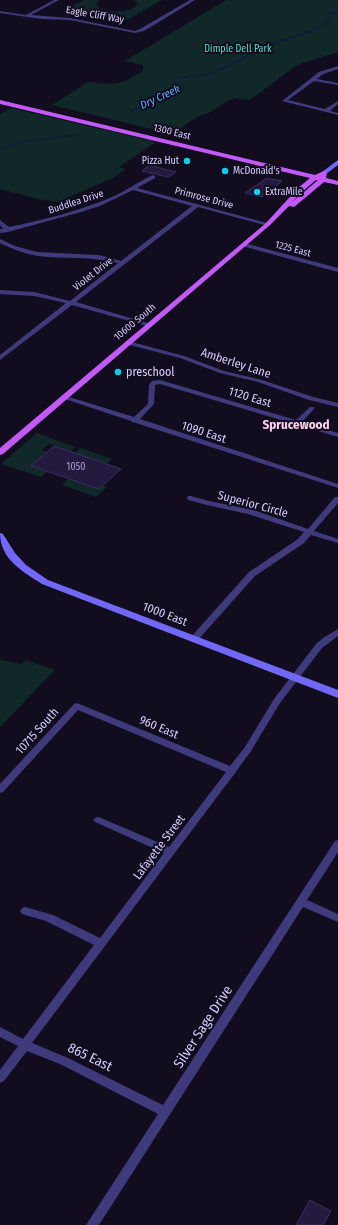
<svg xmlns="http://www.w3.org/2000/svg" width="338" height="1225" font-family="'Fira Sans Condensed',sans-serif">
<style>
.green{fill:#102828}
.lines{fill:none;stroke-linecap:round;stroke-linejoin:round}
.stream{stroke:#0d1d3e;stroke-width:1.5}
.building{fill:#231a3e;stroke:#3b2d69}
.street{fill:#3f3a7b;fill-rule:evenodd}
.secondary{fill:#7168f8;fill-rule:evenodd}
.primary{fill:#c259f8;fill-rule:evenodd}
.poi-dot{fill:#0acceb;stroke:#110d1e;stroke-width:1.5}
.labels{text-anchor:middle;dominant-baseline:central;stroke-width:4;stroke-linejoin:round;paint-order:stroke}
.far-street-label{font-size:10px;fill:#d4cdfd;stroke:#110d1e}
.far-park-label{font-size:10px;fill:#5dd9be;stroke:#110d1e}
.far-poi-label{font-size:10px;fill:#d4cdfd;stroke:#110d1e;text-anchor:start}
.number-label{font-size:10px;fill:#a8a0cd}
.far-water-label{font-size:11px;font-style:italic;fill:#5facf8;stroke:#110d1e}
.street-label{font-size:12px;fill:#d4cdfd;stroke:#110d1e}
.poi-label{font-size:12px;fill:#d4cdfd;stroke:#110d1e;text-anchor:start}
.neighbourhood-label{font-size:13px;font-weight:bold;fill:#fdcfea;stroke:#110d1e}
.near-street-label{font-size:14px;fill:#d4cdfd;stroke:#110d1e}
</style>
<rect width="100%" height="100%" fill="#110d1e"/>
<g class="green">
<path d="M84 0H100L97 3 98 7C108 12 131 15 138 3L134 0H162L127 20 69 8Z"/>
<path d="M226 0H338V52L297 65 250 100 235 98 228 101 208 113 197 117 172 134 52 105 88 82 110 84 126 81 143 71V65L125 61Z"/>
<path d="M11 108 156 142 119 167 126 169 113 178 57 202 38 199 0 189V114Z"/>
<path d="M37 433 75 447 71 451 49 444 42 450 46 452 31 466 47 472 41 477 1 464Z"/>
<path d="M80 448H81L112 459 107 464 75 453Z"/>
<path d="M68 479 99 489 104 485 107 487 96 497 62 485Z"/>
<path d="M0 660 21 664 26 660 55 670 0 727Z"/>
</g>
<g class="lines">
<g class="stream">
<path d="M123 11 125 13V19"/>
<path d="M131 111 144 106 165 93 183 89 185 87 176 81 177 78 210 74 243 59C258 41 325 35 330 17L327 15 329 13 338 14"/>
<path d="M0 149 26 141 76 135"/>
</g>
</g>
<g class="building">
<path d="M149 165 176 172 168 177 142 171Z"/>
<path d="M267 178 282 181 262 197 245 193Z"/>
<path d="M54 446 72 452 121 469 99 489 31 466Z"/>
<path d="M310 1200 331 1211 323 1225H296Z"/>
</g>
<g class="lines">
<g class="street">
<path d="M54 0H59L31 15 70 18 135 31 140 29 190 0H195L144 31 135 33 70 20 41 19 0 13V11L26 15Z"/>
<path d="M338 66V69L323 74 317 79 338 83V85L314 81 288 100 325 109 338 101V104L330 111 338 113V115L282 101 319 72Z"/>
<path d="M153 175 155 176V178L137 188 271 224 268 226 198 207 76 302 151 324V326H147L72 305 0 360V355L66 303 34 296 0 294V290L34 292 70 301 118 263C92 256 65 259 38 256 25 254 12 249 0 243V239L15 246 37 252 99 255 121 261 192 206 133 190 100 206 81 212 8 232 0 233V229H3L0 225V220L9 227C44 220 79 211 112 197 126 191 139 181 153 175Z"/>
<path d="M244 243 338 268V272L242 246 241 245Z"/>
<path d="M128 341 184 356 224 371 262 380 313 397 338 403V407L309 400 258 382 220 373 180 358 126 344V342Z"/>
<path d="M160 380 296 420 310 407H314V409L302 422 338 433V437L160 384 155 385 154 404 140 419 338 484V488L136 423 132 422 131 421 62 398 61 397 62 396H66L134 417 148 404 149 385 152 381Z"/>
<path d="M188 496H191L209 501 253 510 308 529 335 497H338V503L314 531 338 539V543L311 535 304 543 255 576 197 641H191L190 639 191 637 249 572 298 539 304 532 248 514 207 505 188 500 187 498Z"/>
<path d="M338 629V636L322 648 280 703 251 751 235 773 32 1043 68 1058 163 1105 335 841 338 840V852L307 900 338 914V922L303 907 99 1225H86L158 1114 60 1064 27 1051 4 1081 0 1083V1070L18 1046 0 1037V1027L23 1039 94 945 46 921 22 914 20 911 22 908 25 907 53 915 100 938 164 853 95 822 93 820 95 818 98 817 101 818 169 847 226 772 78 710 3 792 0 793V784L74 704 77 703 230 766 245 747 274 699 316 644 323 638Z"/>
</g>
<g class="secondary">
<path d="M338 160V165L326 174H322V172Z"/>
<path d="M0 533 3 534 15 553 26 565 48 580 338 690V698L42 584C22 571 0 559 0 533Z"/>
</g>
<path class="primary" d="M0 100 315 175 324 171 327 173 326 178 338 181V185L324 182 294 207 289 206 270 225 3 454 0 455V448L266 223 298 188 310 178 0 104ZM316 180H318L291 203 303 191Z"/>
</g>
<g class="poi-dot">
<circle cx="187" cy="161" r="4"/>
<circle cx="225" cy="171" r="4"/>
<circle cx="257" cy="192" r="4"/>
<circle cx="118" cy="372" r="4"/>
</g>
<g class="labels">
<g class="far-street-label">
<text transform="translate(95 15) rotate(10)">Eagle Cliff Way</text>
<text transform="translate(172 132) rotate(14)">1300 East</text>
<text transform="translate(204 198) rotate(15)">Primrose Drive</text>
<text transform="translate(76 202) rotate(-18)">Buddlea Drive</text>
<text transform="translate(293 249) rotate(15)">1225 East</text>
<text transform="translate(93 274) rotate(-38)">Violet Drive</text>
<text transform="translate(135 322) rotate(-40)">10600 South</text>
</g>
<g class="far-park-label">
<text x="238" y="49">Dimple Dell Park</text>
</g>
<g class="far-poi-label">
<text x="179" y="161" text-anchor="end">Pizza Hut</text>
<text x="233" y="171">McDonald's</text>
<text x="265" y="192">ExtraMile</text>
</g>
<g class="number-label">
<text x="76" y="467">1050</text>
</g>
<g class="far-water-label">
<text transform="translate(160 97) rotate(-25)">Dry Creek</text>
</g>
<g class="street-label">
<text transform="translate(236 363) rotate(18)">Amberley Lane</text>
<text transform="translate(250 397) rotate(17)">1120 East</text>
<text transform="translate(204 432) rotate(18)">1090 East</text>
<text transform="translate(253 504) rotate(15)">Superior Circle</text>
<text transform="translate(165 614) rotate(21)">1000 East</text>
<text transform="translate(159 727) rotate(23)">960 East</text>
<text transform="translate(37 731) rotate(-48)">10715 South</text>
<text transform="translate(159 847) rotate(-53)">Lafayette Street</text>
</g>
<g class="poi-label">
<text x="126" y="372">preschool</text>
</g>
<g class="neighbourhood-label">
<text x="296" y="424">Sprucewood</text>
</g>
<g class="near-street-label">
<text transform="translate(203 1027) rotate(-57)">Silver Sage Drive</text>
<text transform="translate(90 1057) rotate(26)">865 East</text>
</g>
</g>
</svg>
